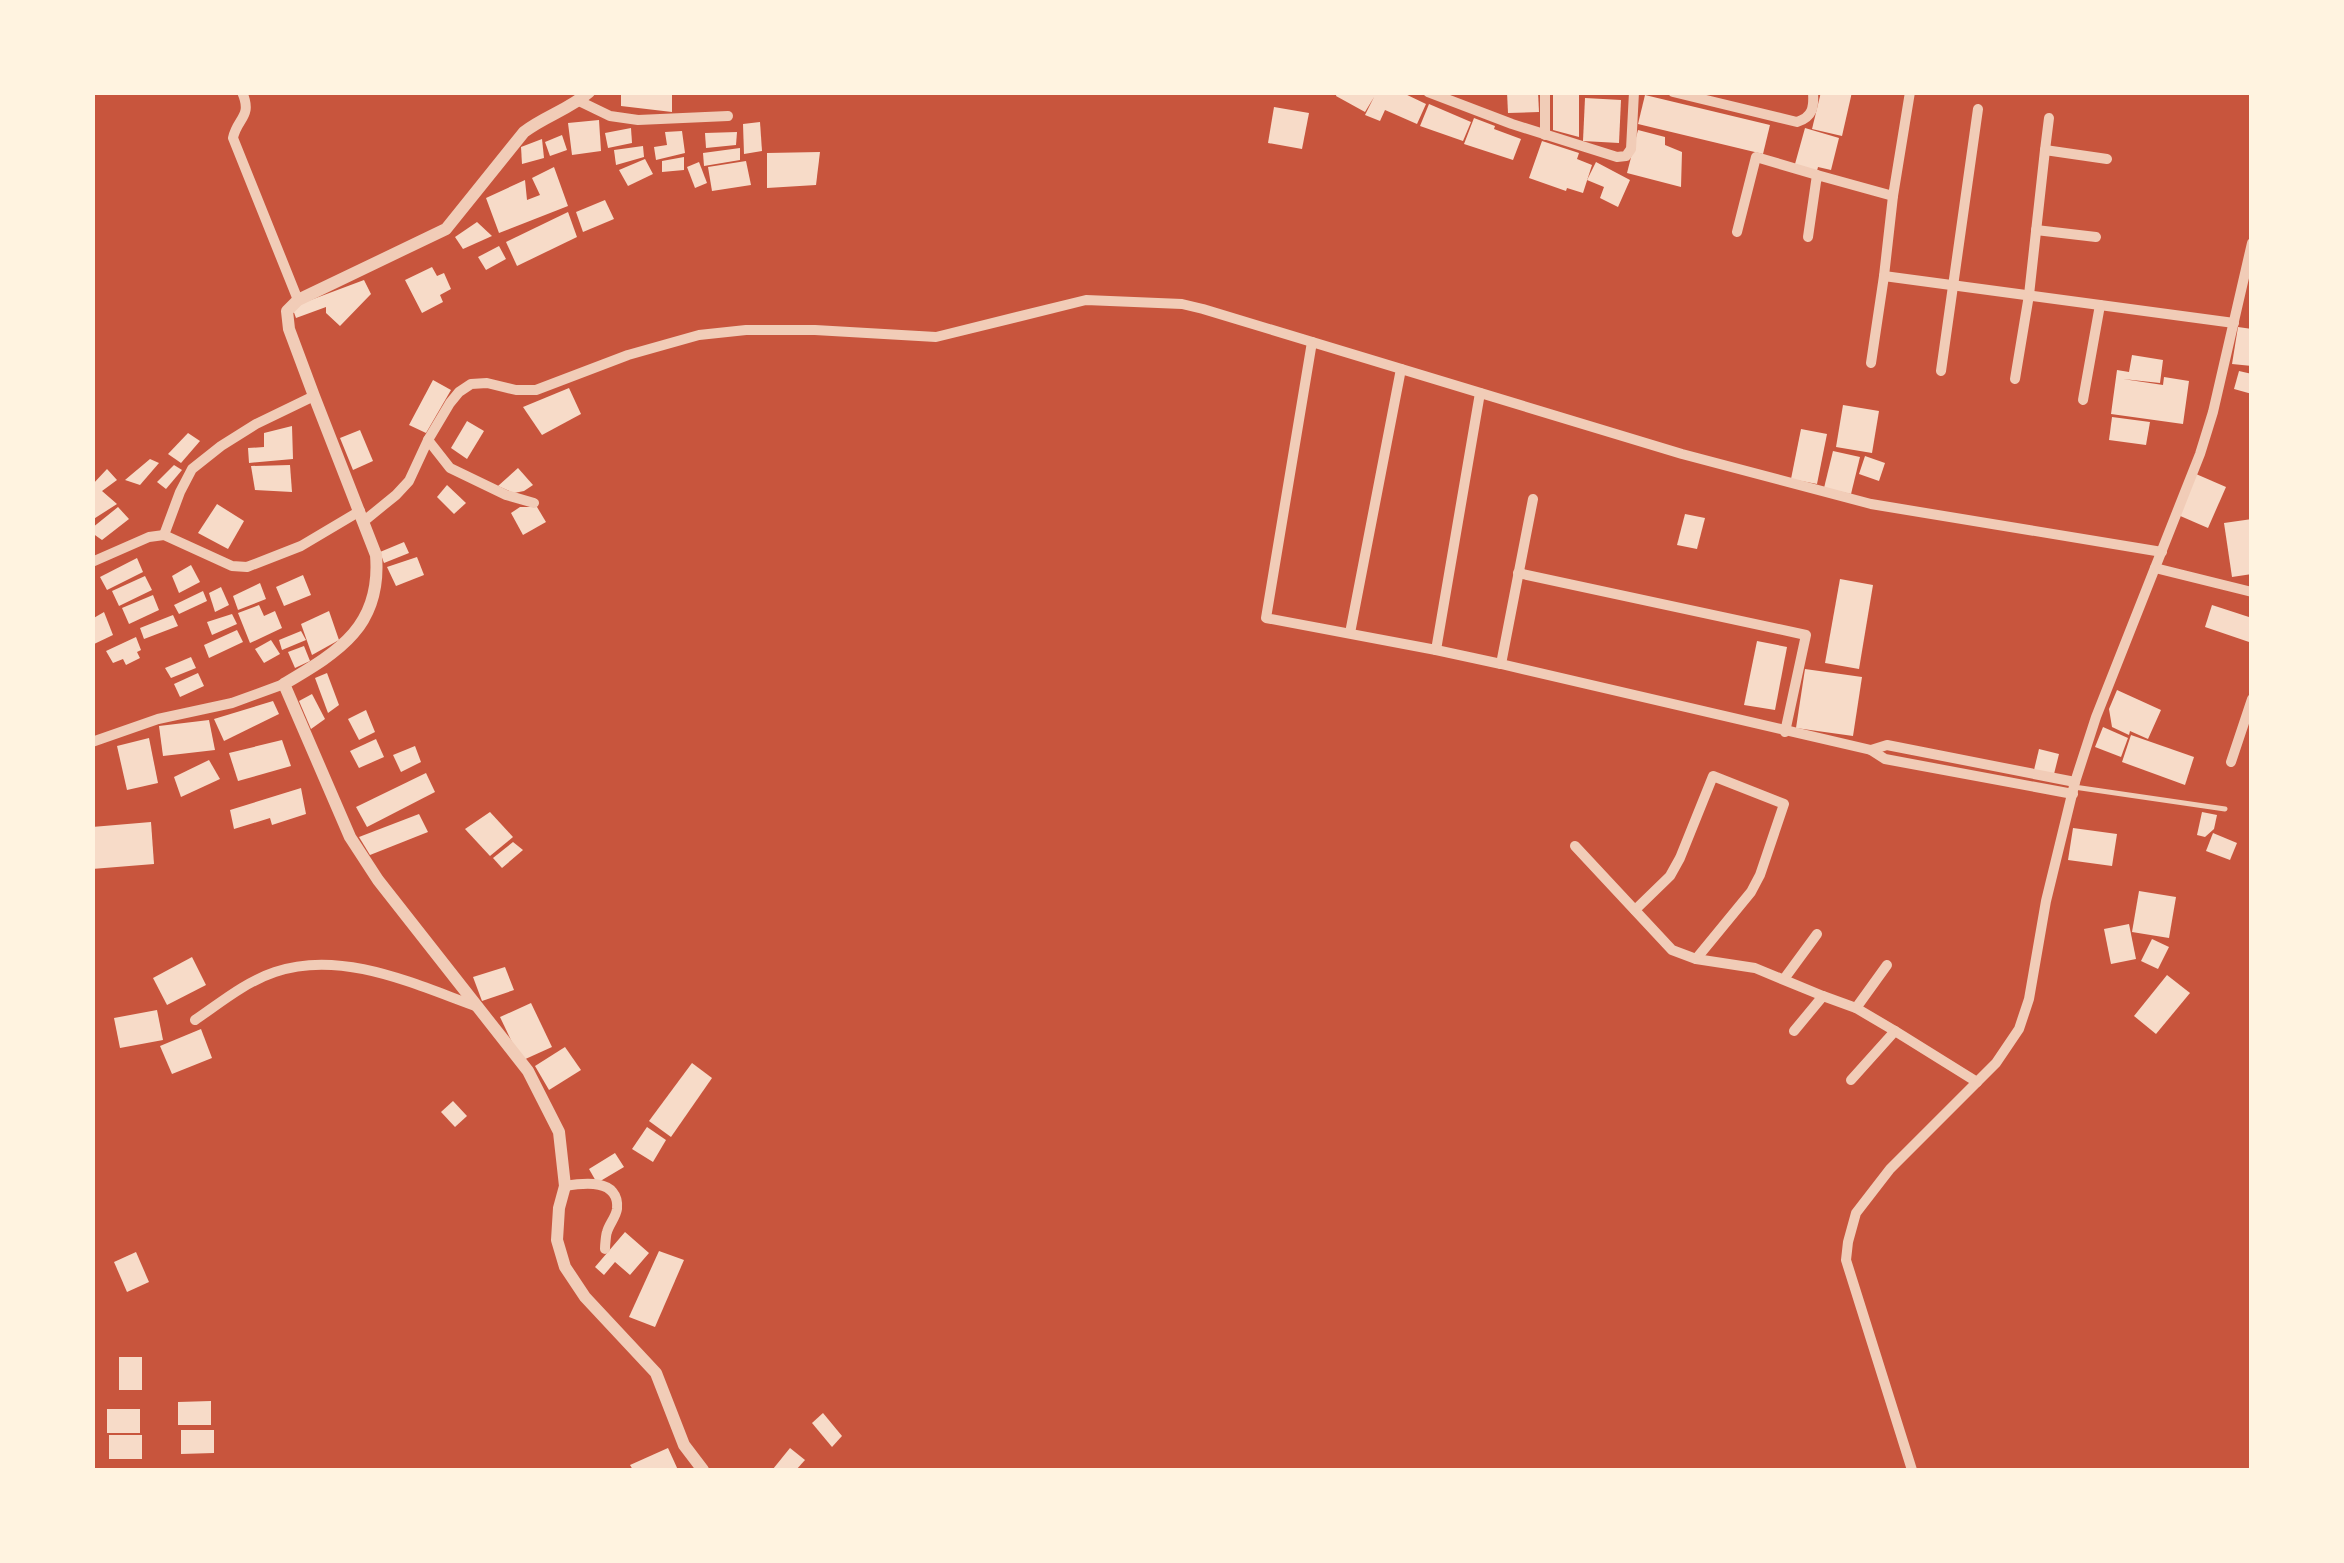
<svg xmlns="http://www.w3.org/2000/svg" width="2344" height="1563" font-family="'DM Sans',sans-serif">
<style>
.building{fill:#f7dbc8}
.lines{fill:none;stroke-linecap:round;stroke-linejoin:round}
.service{stroke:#f1ccb7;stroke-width:5}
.minor{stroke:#f1ccb7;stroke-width:10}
.tertiary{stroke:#f1ccb7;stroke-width:12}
</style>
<rect width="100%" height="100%" fill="#c8553d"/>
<g class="building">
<path d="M621 92H672V112L621 106Z"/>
<path d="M1337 92H1401L1426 104 1417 124 1385 110 1380 121 1365 115 1374 97 1365 112 1336 96Z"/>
<path d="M1507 92H1538L1539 112 1508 113Z"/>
<path d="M1553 92H1579V137L1553 130Z"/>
<path d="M1821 92H1852L1842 136 1812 129Z"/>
<path d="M1645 95 1770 125 1763 154 1638 124Z"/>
<path d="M1585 98 1621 100 1619 143 1583 141Z"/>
<path d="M1429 104 1471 122 1463 141 1420 126Z"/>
<path d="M1274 107 1309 113 1302 149 1268 143Z"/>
<path d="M1474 118 1495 126 1494 129 1521 139 1513 160 1464 144Z"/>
<path d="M599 120 601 151 572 155 568 123Z"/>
<path d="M760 122 762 151 744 154 743 124Z"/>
<path d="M631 128 632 143 608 148 605 133Z"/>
<path d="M1805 128 1839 138 1831 170 1818 167 1817 171 1795 164Z"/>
<path d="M1638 130 1665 137V145L1682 152 1681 187 1627 173Z"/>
<path d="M682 131 685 153 656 160 654 147 667 145 665 132Z"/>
<path d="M737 132 736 145 706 148 705 133Z"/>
<path d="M562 135 567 150 550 156 545 142Z"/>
<path d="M542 139 544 158 522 164 521 147Z"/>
<path d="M1542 141 1579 153 1577 159 1592 165 1583 193 1567 188 1566 191 1529 178Z"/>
<path d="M643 146 644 157 616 165 614 150Z"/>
<path d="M740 148V160L704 166 703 153Z"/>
<path d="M820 152 816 185 767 188V153Z"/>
<path d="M684 157V170L662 172V161Z"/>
<path d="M645 159 653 174 628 186 619 170Z"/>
<path d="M746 161 751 185 712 191 708 167Z"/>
<path d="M699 162 707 183 695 188 687 167Z"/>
<path d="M1596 162 1630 180 1618 207 1600 198 1604 187 1587 180Z"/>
<path d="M554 167 568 206 499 233 486 198 525 180 527 200 540 195 532 178Z"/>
<path d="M605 200 614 219 583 232 576 212Z"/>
<path d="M568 212 577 237 517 266 506 242Z"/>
<path d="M477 222 492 236 463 249 455 237Z"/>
<path d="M499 246 506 259 486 270 478 257Z"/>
<path d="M432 267 437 276 444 273 451 289 440 295 443 302 422 313 405 280Z"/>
<path d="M364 280 371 294 340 326 326 313V307L296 318 292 307Z"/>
<path d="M2238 327 2252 329V366L2232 364Z"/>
<path d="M2132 355 2163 360 2160 383 2123 379 2163 385 2164 377 2189 381 2183 424 2111 414 2117 370 2129 372Z"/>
<path d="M2239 371 2252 374V394L2234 389Z"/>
<path d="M433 380 451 390 426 433 409 425Z"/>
<path d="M569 388 581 414 542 435 523 407Z"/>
<path d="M1843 405 1879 411 1872 453 1836 447Z"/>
<path d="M2112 417 2150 422 2146 445 2109 440Z"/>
<path d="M467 421 484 431 467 459 451 448Z"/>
<path d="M292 426 293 459 249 463 248 448 264 447V433Z"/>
<path d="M1801 429 1827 434 1817 484 1791 479Z"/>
<path d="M360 430 373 461 353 470 340 438Z"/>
<path d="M188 433 200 441 181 463 168 454Z"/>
<path d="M1833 451 1860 457 1851 494 1824 488Z"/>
<path d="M1865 456 1885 463 1879 481 1859 474Z"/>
<path d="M150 459 159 463 140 485 125 480Z"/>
<path d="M174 465 182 470 166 489 157 482Z"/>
<path d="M290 465 292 492 255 490 251 466Z"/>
<path d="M518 468 533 485 524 491 514 493 498 486Z"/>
<path d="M107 469 117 480 102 491 117 504 92 520V485Z"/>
<path d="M2196 474 2226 487 2208 528 2178 515Z"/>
<path d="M447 485 466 503 454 514 437 497Z"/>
<path d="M217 504 244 521 228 549 198 533Z"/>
<path d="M118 507 129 519 102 540 92 533V528Z"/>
<path d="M520 507H537L546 522 523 535 511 513Z"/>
<path d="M1685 514 1705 518 1697 549 1677 545Z"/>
<path d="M2252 519V574L2232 577 2224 523Z"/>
<path d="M404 542 409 553 384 563 380 552Z"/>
<path d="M417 557 424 575 396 586 387 567Z"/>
<path d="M137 558 143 572 107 590 100 577Z"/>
<path d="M191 565 200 582 179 593 172 576Z"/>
<path d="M303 575 311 595 284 606 276 587Z"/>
<path d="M145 576 152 590 119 606 112 591Z"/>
<path d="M1840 579 1873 585 1859 669 1825 663Z"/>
<path d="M260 583 266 599 238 610 233 596Z"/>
<path d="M221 587 229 605 215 612 209 593Z"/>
<path d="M203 591 207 601 179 614 174 605Z"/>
<path d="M153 595 159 610 129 624 122 608Z"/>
<path d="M259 605 264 616 275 611 282 628 250 643 238 613Z"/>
<path d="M2212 605 2252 618V643L2205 627Z"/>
<path d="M329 611 339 640 312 655 301 624Z"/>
<path d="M104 612 113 635 92 645V619Z"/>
<path d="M232 614 237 624 212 635 207 622Z"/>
<path d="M173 615 178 626 144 639 140 628Z"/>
<path d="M237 630 243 642 209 658 204 645Z"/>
<path d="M301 631 306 640 282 650 279 640Z"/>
<path d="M136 637 141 650 137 652 140 658 126 665 123 659 113 663 106 651Z"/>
<path d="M271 640 280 654 264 663 255 649Z"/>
<path d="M1757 641 1787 647 1775 710 1744 705Z"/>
<path d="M304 646 310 661 295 668 288 652Z"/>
<path d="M191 657 196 668 171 678 165 668Z"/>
<path d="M1805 669 1862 677 1853 736 1796 728Z"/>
<path d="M198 673 204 686 180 697 174 684Z"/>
<path d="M327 673 339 705 328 713 315 678Z"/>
<path d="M2117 690 2161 710 2148 739 2130 731 2129 735 2112 727 2109 709Z"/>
<path d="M312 694 325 719 311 729 299 701Z"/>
<path d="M273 701 279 714 224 741 214 719Z"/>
<path d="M366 710 375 732 359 740 348 719Z"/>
<path d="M209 720 215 750 163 756 159 726Z"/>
<path d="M2103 727 2128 738 2121 757 2095 747Z"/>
<path d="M2131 735 2194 757 2185 785 2122 762Z"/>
<path d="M149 738 158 783 127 790 117 746Z"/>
<path d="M376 739 384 757 359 768 350 751Z"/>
<path d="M282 740 291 766 238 781 229 753Z"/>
<path d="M415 746 421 762 401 772 393 755Z"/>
<path d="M2039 749 2059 754 2054 774 2034 770Z"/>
<path d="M209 760 220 779 181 797 174 777Z"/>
<path d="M426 773 435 792 367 827 356 807Z"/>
<path d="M301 788 306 814 272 825 270 818 234 829 230 810Z"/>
<path d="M490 812 513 837 490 856 465 829Z"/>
<path d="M2202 812 2217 815 2214 829 2205 837 2197 835Z"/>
<path d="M419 814 428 832 370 855 359 837Z"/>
<path d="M151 822 154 864 92 869V827Z"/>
<path d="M2073 828 2117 834 2112 866 2068 860Z"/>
<path d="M2213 833 2237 843 2230 860 2206 851Z"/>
<path d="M513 842 523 850 502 868 493 858Z"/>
<path d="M2139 891 2176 897 2169 938 2132 932Z"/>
<path d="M2129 924 2136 959 2111 964 2104 929Z"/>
<path d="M2152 939 2169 947 2158 969 2141 961Z"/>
<path d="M192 957 206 985 167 1005 153 978Z"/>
<path d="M505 967 514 990 482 1001 473 977Z"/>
<path d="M2167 975 2190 993 2156 1034 2134 1016Z"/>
<path d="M531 1003 552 1047 521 1061 500 1017Z"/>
<path d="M157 1010 163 1040 120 1048 114 1018Z"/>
<path d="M201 1029 212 1058 172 1074 160 1046Z"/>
<path d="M565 1047 581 1070 549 1090 535 1066Z"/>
<path d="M692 1063 712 1078 671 1137 649 1121Z"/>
<path d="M453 1101 467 1116 455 1127 441 1112Z"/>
<path d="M647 1127 666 1140 653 1162 632 1149Z"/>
<path d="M615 1153 624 1167 597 1183 589 1169Z"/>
<path d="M625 1232 649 1253 630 1275 615 1262 604 1275 595 1267Z"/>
<path d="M659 1251 684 1260 655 1327 629 1317Z"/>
<path d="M136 1252 149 1282 127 1292 114 1262Z"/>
<rect x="119" y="1357" width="23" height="33"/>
<path d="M211 1401V1425H178V1402Z"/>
<rect x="107" y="1409" width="33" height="24"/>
<path d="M823 1413 842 1436 832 1447 812 1423Z"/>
<path d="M181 1430H214V1453L181 1454Z"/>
<rect x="109" y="1435" width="33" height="24"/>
<path d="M668 1448 678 1470H633L630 1465Z"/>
<path d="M790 1448 805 1460 796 1470 773 1469Z"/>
</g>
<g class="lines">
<path class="service" d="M2074 787 2225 809"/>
<g class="minor">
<path d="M242 92C253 117 237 118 233 138L298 300"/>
<path d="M1428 92 1512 124 1617 157 1626 156 1631 149 1634 92"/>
<path d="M1673 92 1797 122C1813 117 1814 107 1813 92"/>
<path d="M579 101 610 116 638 120 728 116"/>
<path d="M1545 135V92"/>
<path d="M2045 150 2049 118"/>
<path d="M2036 230 2096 237"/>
<path d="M1737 232 1756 157 1817 175"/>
<path d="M1808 237 1817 175 1893 196"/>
<path d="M1884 276 1893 196 1910 92"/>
<path d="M1312 342 1266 618 1436 650 1480 393"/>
<path d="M1871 363 1884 276 2234 323"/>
<path d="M1941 371 1978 109"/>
<path d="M2015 379 2029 295 2045 150 2107 159"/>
<path d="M2083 400 2100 305"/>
<path d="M428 440 450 468 506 495 534 503"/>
<path d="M364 521 396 495 409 481 428 440 450 403 459 392 471 384 487 383 516 390H536L628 355 699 335 746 330H815L936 337 1086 300 1182 304 1203 309 1682 454 1871 504 2162 552"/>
<path d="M164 535 180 492 192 469 221 446 256 424 314 396"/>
<path d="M92 562 149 537 164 535 232 566 247 567 301 546 360 511"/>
<path d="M2155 568 2252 592"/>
<path d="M1518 573 1806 635 1785 732"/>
<path d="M1350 633 1401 369"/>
<path d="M1436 650 1501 664 1533 499"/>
<path d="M1501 664 1871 750 1885 759 2073 794"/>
<path d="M92 742 158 719 232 703 284 684"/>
<path d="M1871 750 1887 745 2075 782"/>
<path d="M2231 762 2252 699"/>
<path d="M1575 846 1672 950 1696 959 1755 968 1823 996"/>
<path d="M1635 910 1670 876 1680 858 1713 776 1784 804 1760 875 1751 892 1696 959"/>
<path d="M1784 979 1817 934"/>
<path d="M1856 1008 1887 965"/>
<path d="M195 1020C220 1003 245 982 275 972 342 949 416 985 478 1007"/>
<path d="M1794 1031 1823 996 1856 1008 1895 1031"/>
<path d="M1851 1080 1895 1031 1977 1082"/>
<path d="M565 1186C583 1183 620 1178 617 1209 616 1217 609 1224 607 1232 606 1234 605 1246 605 1249"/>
<path d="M1912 1470 1846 1260 1848 1242 1856 1213 1890 1169 1996 1063 2019 1029 2029 999 2046 901 2075 782 2096 717 2200 454 2213 412 2252 243"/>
</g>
<path class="tertiary" d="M589 92C570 109 545 116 524 132L446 229 298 300 287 311 289 329 314 396 376 555C382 627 338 652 284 684L350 837 378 880 528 1071 559 1132 565 1186 559 1208 557 1240 565 1267 585 1297 656 1373 684 1445 703 1470"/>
</g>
<rect width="2344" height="1563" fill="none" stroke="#fff3e0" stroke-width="190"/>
</svg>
